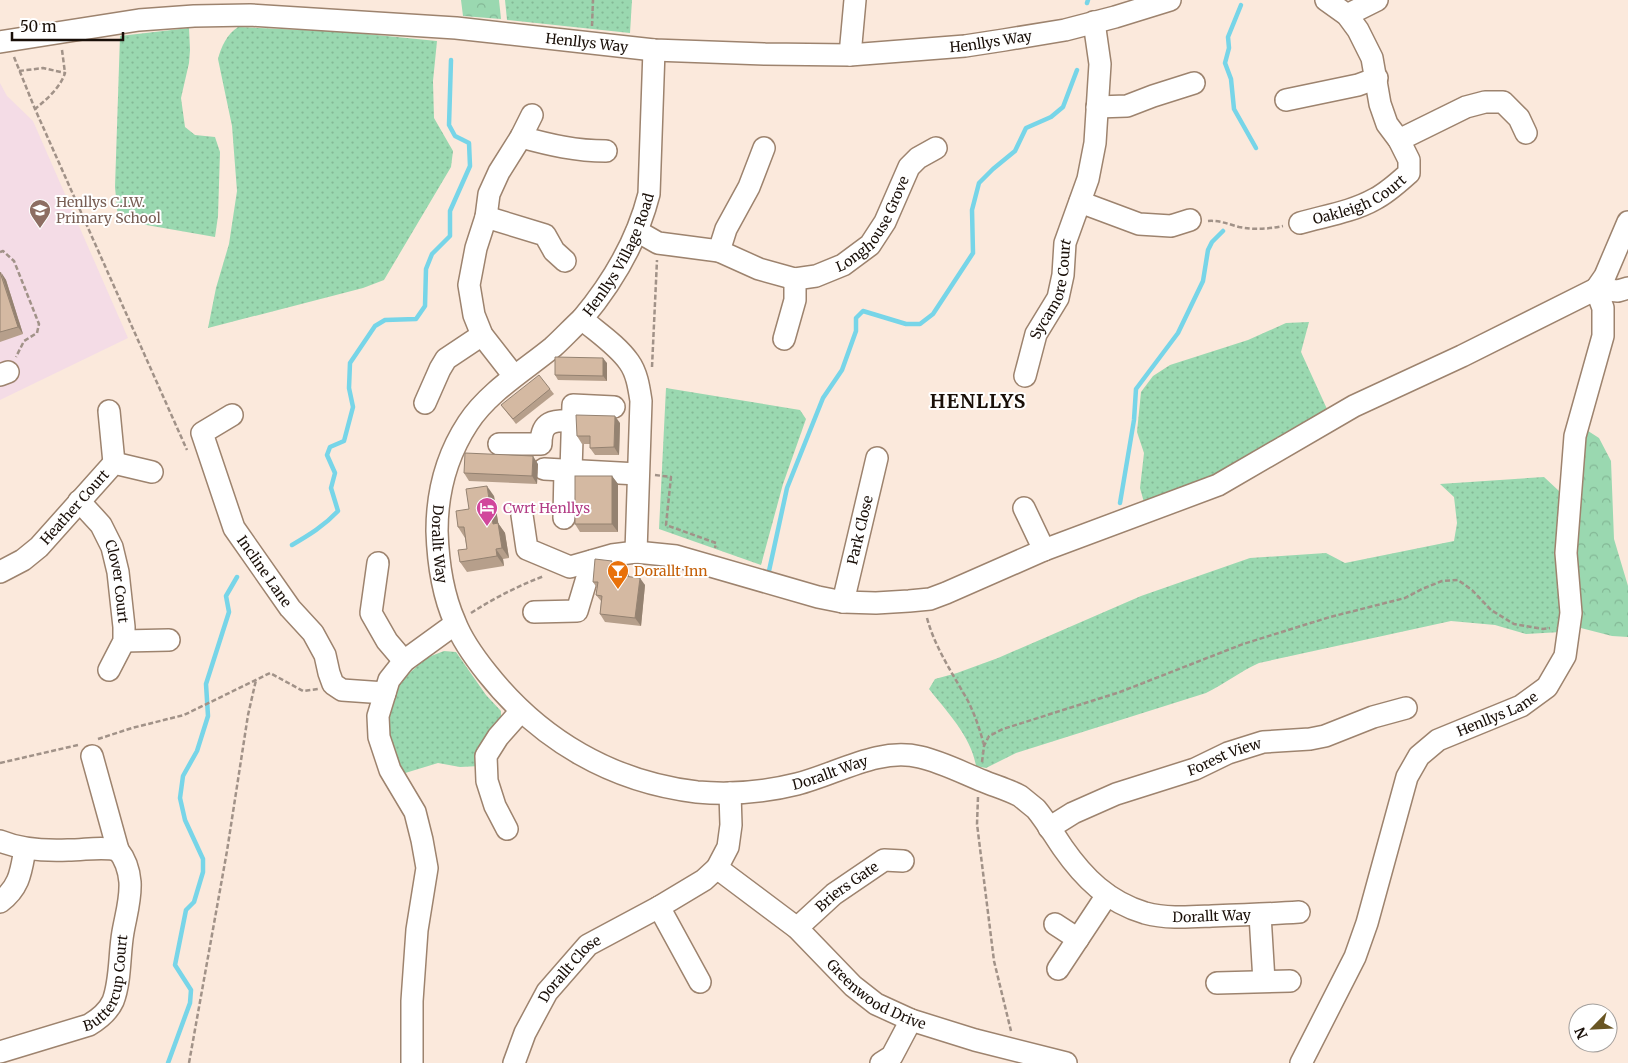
<svg xmlns="http://www.w3.org/2000/svg" width="1628" height="1063" font-family="Merriweather,serif">
<style>
.education{fill:#f4dce6}
.grass{fill:url(#grass-dots)}
.forest{fill:url(#forest-crowns)}
.lines{fill:none;stroke-linecap:round;stroke-linejoin:round}
.stream{stroke:#77d5e8;stroke-width:4.5}
.minor-casing{stroke:#9d836e;stroke-width:24}
.path{stroke:#a19288;stroke-width:2.5;stroke-dasharray:5 2.5;stroke-linecap:butt}
.minor{stroke:#fff;stroke-width:21}
.wall{fill:#b69f8b}
.shaded-wall{fill:#948271}
.building{fill:#d4b9a2;stroke:#948271}
.labels{text-anchor:middle;dominant-baseline:central;stroke-width:4;stroke-linejoin:round;paint-order:stroke}
.street-label{font-size:14px;fill:#190f08;stroke:#fff}
.education-label{font-size:14px;fill:#785e54;stroke:#fff;text-anchor:start}
.hotel-label{font-size:14px;fill:#b23c85;stroke:#fff;text-anchor:start}
.food-label{font-size:14px;fill:#c56008;stroke:#fff;text-anchor:start}
.district-label{font-size:19px;font-weight:bold;letter-spacing:1px;fill:#190f08;stroke:#fff}
</style>
<defs>
<pattern id="grass-dots" width="8" height="8" patternUnits="userSpaceOnUse" patternTransform="scale(1.25)"><rect width="8" height="8" fill="#9ad8b0"/><path d="M2 2h.1M6 6h.1" fill="none" stroke="#84b896" stroke-width="1.8" stroke-linecap="round"/></pattern>
<pattern id="forest-crowns" width="20" height="18" patternUnits="userSpaceOnUse" patternTransform="scale(1.25)"><rect width="20" height="18" fill="#9ad8b0"/><path d="M2 6a3 3 0 1 1 6 0M12 15a3 3 0 1 1 6 0" fill="none" stroke="#84b896"/></pattern>
</defs>
<rect width="100%" height="100%" fill="#fbe9dc"/>
<path class="education" d="M0 83 7 96 33 121 128 338 0 400Z"/>
<g class="grass">
<path d="M505 0H632L630 33 507 20Z"/>
<path d="M238 27 346 32 437 41 433 81 434 118 453 151 451 167 384 280 363 288 208 328 216 288 229 244 237 191 232 126 218 59C221 47 227 34 238 27Z"/>
<path d="M189 28 190 50 189 63 181 98 185 127 195 135 215 137 220 152 218 216 215 237 135 223 118 219 115 187 120 36Z"/>
<path d="M1309 322 1301 352 1327 409 1211 480 1145 506 1140 488 1144 453 1137 432 1141 392 1153 376 1170 365 1248 340 1286 323Z"/>
<path d="M666 388 800 410 806 419 783 484 761 565 659 529Z"/>
<path d="M1544 477 1559 491 1561 632 1526 634 1495 625 1451 621 1259 663C1241 671 1224 684 1206 693L1016 753 986 768 976 766C971 736 947 712 929 689L935 679 957 673 998 658 1141 596 1250 558 1326 553 1345 563 1454 541 1457 523 1454 497 1440 484Z"/>
<path d="M444 651 456 652 486 695 501 711V717L482 751 480 766 460 767 438 763 402 774 386 730 389 707 401 681 426 658Z"/>
</g>
<g class="forest">
<path d="M461 0H499L501 19 463 16Z"/>
<path d="M1585 429 1599 438 1611 461 1614 539 1628 586V637L1612 636 1577 627 1575 543Z"/>
</g>
<g class="lines">
<g class="stream">
<path d="M1087 3 1088 0"/>
<path d="M1241 5 1228 37 1229 48 1225 63 1231 79 1234 109 1256 148"/>
<path d="M1120 503 1134 420 1136 389 1178 333 1203 281 1208 250 1212 242 1223 231"/>
<path d="M292 545C309 535 324 526 338 511L331 488 335 473 327 455 330 447 344 441 353 407 349 388 350 363 375 326 385 320 416 319 425 306 426 269 432 254 450 236V211L470 166 469 143 455 136 449 125 451 60"/>
<path d="M769 571 787 488 823 398 842 370 856 331V318L863 311 906 324H920L933 314 973 253 972 210 979 183 993 169 1015 151 1026 128 1051 117 1063 107 1077 70"/>
<path d="M168 1063 190 1003 191 990 175 965 186 910 194 902 203 872V859L185 820 180 798 183 776 197 751 208 716 206 684 229 612 226 596 237 577"/>
</g>
<g class="minor-casing">
<g id="minor">
<path d="M1347 15 1377 0"/>
<path id="s1" d="M0 42 139 20 194 16 250 15 456 28 654 50 765 54 850 55 965 46 1004 40 1065 30 1115 17 1170 0"/>
<path d="M850 55 855 0"/>
<path d="M1286 100 1358 85 1377 78"/>
<path d="M1097 107 1127 106 1153 96 1194 83"/>
<path d="M521 137C550 145 576 151 606 151"/>
<path d="M1399 140 1466 107 1485 102H1503L1519 118 1526 133"/>
<path d="M1080 202 1139 224 1171 226 1190 220"/>
<path d="M486 217 545 235 554 251 565 261"/>
<path id="s2" d="M1300 223C1324 216 1352 212 1375 199 1387 193 1399 182 1409 173V160L1399 140 1387 124 1380 104 1372 58 1358 30 1347 15 1326 0"/>
<path id="s3" d="M637 231 658 243 719 251 759 269 795 279 816 276 843 265 870 245 885 222 909 167 918 158 936 148"/>
<path d="M719 251 726 229 749 187 764 148"/>
<path id="s4" d="M582 319C572 328 563 338 553 347 525 370 488 392 468 423 447 455 437 492 437 531 438 562 442 593 455 622 462 640 475 658 487 673 540 740 612 782 697 792 730 795 765 792 797 784 837 774 878 747 920 757 942 762 963 773 983 781 995 786 1009 790 1020 796 1025 800 1031 805 1036 809 1046 821 1054 835 1063 848 1084 878 1108 902 1145 913 1167 919 1190 917 1212 916 1241 915 1270 914 1299 912"/>
<path d="M784 339 795 300V279"/>
<path d="M0 375 8 372"/>
<path d="M514 376 482 335 474 315 469 285 476 248 486 217 489 194 499 172 521 137 532 115"/>
<path id="s5" d="M1025 376 1036 334 1058 298 1063 275 1065 243 1088 179 1095 143 1100 64 1094 22"/>
<path d="M425 403 440 369 446 359 482 335"/>
<path d="M109 411 114 463"/>
<path id="s6" d="M232 415 202 433 234 528 290 608 313 633 325 655 329 673 333 684 342 690 385 693"/>
<path d="M499 444H541C541 421 553 420 573 421"/>
<path d="M544 469 638 474"/>
<path d="M571 471 573 405 614 407"/>
<path id="s7" d="M79 501 101 525 112 547 118 572 124 627V641L109 670"/>
<path d="M1024 508 1044 550"/>
<path d="M522 515 527 549 570 567 612 555 636 552 676 556 818 597 843 602 876 603 909 601 930 599 946 593 1044 550 1218 485 1354 406 1462 356 1596 289 1618 291 1628 288"/>
<path d="M564 518 565 470"/>
<path id="s8" d="M636 552 641 401C639 388 637 373 629 362 617 345 597 332 582 319 613 282 637 241 649 194L654 50"/>
<path d="M378 563 371 613 387 641 404 661"/>
<path id="s9" d="M0 572 23 560 39 547 114 463 152 472"/>
<path id="s10" d="M843 602 877 458"/>
<path d="M534 612 577 611 592 561"/>
<path d="M124 641 169 640"/>
<path id="s11" d="M1049 828 1073 813 1116 794 1195 769 1228 753 1263 742 1310 739 1325 736 1373 717 1406 708"/>
<path d="M507 829 495 806 487 781 486 756 498 737 521 711"/>
<path d="M0 841C22 850 45 851 68 850 85 850 102 846 118 850"/>
<path id="s12" d="M717 868 797 928 853 986 876 1004 911 1020 975 1040 1066 1063"/>
<path d="M0 902C20 887 21 871 25 849"/>
<path d="M659 907 700 982"/>
<path d="M1260 915 1264 981"/>
<path d="M1055 924 1078 939"/>
<path id="s13" d="M797 928 834 894 884 860 903 861"/>
<path d="M1058 969 1107 895"/>
<path d="M1217 983 1290 981"/>
<path id="s14" d="M0 1052 89 1025C99 1019 108 1012 113 1001 121 980 119 954 123 932 126 915 131 899 130 882 129 870 126 860 118 850L92 756"/>
<path d="M412 1063V1001L417 930 427 868 422 840 415 812 390 770 379 737 378 716 389 680 404 661 455 624"/>
<path id="s15" d="M514 1063 525 1033 547 992 588 945 659 907 704 880 717 868 728 847 731 825 730 793"/>
<path d="M881 1063 892 1056 911 1020"/>
<path id="s16" d="M1301 1063 1355 957 1367 923 1407 777 1419 756 1438 740 1521 706 1547 687 1565 656 1571 613 1566 553 1575 436 1603 336V308L1596 289 1605 276 1628 222"/>
</g>
</g>
<g class="path">
<path d="M592 26 593 0"/>
<path d="M62 50 65 73"/>
<path d="M14 57 35 109 187 450"/>
<path d="M19 71 43 68 65 73C60 88 47 99 35 109"/>
<path d="M1208 221C1219 220 1228 224 1239 227 1255 230 1268 229 1283 226"/>
<path d="M0 252 3 251 14 261 39 324 37 333 24 341 16 357"/>
<path d="M652 367 657 260"/>
<path d="M655 475 671 477 666 525 716 543 715 548"/>
<path d="M471 613C494 598 518 586 544 576"/>
<path d="M927 618C935 648 953 674 968 701 975 715 980 730 984 745"/>
<path d="M98 739 132 728 184 715 270 673 303 691 318 689"/>
<path d="M982 762 984 746 989 736 1003 729 1120 692 1243 644 1330 617 1405 598 1422 589 1442 581 1458 580 1472 590 1491 610 1514 624 1543 629 1550 628"/>
<path d="M0 763 78 745"/>
<path d="M978 797 977 824 994 961 1011 1031"/>
<path d="M189 1063 227 851 248 715 256 680"/>
</g>
<use href="#minor" class="minor"/>
</g>
<g class="wall">
<path d="M0 272 6 280 23 334 0 342Z"/>
<path d="M607 363V381L558 380 555 375Z"/>
<path d="M550 389 554 394 516 424 501 405Z"/>
<path d="M620 423 619 455H595L590 448V444H582L577 436Z"/>
<path d="M538 464 537 484 469 481 464 473Z"/>
<path d="M612 476 618 484V532H580L575 524Z"/>
<path d="M494 496 498 523 505 533 509 558 503 559 504 566 467 572 460 562 467 549 465 538 458 527 469 509Z"/>
<path d="M614 565 629 574V576L645 585 641 626 605 622 600 614 601 601 596 595 597 588 593 582Z"/>
</g>
<g class="shaded-wall">
<path d="M1 272 6 280 23 334 18 327Z"/>
<path d="M603 358 607 363V381L603 376Z"/>
<path d="M615 416 620 423 619 455 614 447Z"/>
<path d="M533 456 538 464 537 484 532 476Z"/>
<path d="M612 476 618 484V532L612 524Z"/>
<path d="M487 486 494 496 500 534 493 524Z"/>
<path d="M498 523 505 533 509 558 502 548Z"/>
<path d="M496 549 503 559 504 566 497 556Z"/>
<path d="M624 566 629 574 628 583 623 576Z"/>
<path d="M640 578 645 585 641 626 635 618Z"/>
</g>
<g class="building">
<path d="M0 272 18 327 0 332Z"/>
<path d="M555 357 603 358V376L555 375Z"/>
<path d="M539 375 550 389 513 419 501 405Z"/>
<path d="M576 415 615 416 614 447 590 448V436H577Z"/>
<path d="M465 453 533 456 532 476 464 473Z"/>
<rect x="575" y="476" width="37" height="48"/>
<path d="M487 486 493 524 498 523 502 548 496 549 497 556 460 562 458 550 467 549 464 527H458L456 511 469 509 466 489Z"/>
<path d="M595 559 612 561 611 565 624 566 623 576 640 578 635 618 600 614 602 596 596 595 598 582H593Z"/>
</g>
<defs>
<g id="school-pin" transform="scale(1.125)"><path d="M0 17L-7.5 6A9.5 9.5 0 1 1 7.5 6Z" fill="#8d6e63" stroke="#fff"/><path d="M0-5L7-2L0 1L-7-2ZM-4 1L0 2.5L4 1V4Q0 6-4 4Z" fill="#fff"/></g>
<g id="hotel-pin" transform="scale(1.125)"><path d="M0 17L-7.5 6A9.5 9.5 0 1 1 7.5 6Z" fill="#d1479c" stroke="#fff"/><path d="M-6-4.5h1.5V1H6V5H4.5V3h-9V5H-6ZM-4 0a1.8 1.8 0 1 1 3.6 0ZM.5 0V-2.5h3Q6-2.5 6 0Z" fill="#fff"/></g>
<g id="bar-pin" transform="scale(1.125)"><path d="M0 17L-7.5 6A9.5 9.5 0 1 1 7.5 6Z" fill="#e8710a" stroke="#fff"/><path d="M-6-5H6L.8 .8V4.5H3.5V6h-7V4.5H-.8V.8Z" fill="#fff"/></g>
</defs>
<g fill-rule="evenodd">
<use href="#school-pin" x="40" y="210"/>
<use href="#hotel-pin" x="487" y="508"/>
<use href="#bar-pin" x="618" y="571"/>
</g>
<g class="labels">
<g class="street-label">
<text stroke="none"><textPath href="#s1" startOffset="995">Henllys Way</textPath></text>
<text stroke="none"><textPath href="#s1" startOffset="590">Henllys Way</textPath></text>
<text stroke="none"><textPath href="#s2" startOffset="64">Oakleigh Court</textPath></text>
<text stroke="none"><textPath href="#s3" startOffset="269">Longhouse Grove</textPath></text>
<text stroke="none"><textPath href="#s8" startOffset="331">Henllys Village Road</textPath></text>
<text stroke="none"><textPath href="#s5" startOffset="92">Sycamore Court</textPath></text>
<text stroke="none"><textPath href="#s9" startOffset="100">Heather Court</textPath></text>
<text stroke="none"><textPath href="#s10" startOffset="74">Park Close</textPath></text>
<text stroke="none"><textPath href="#s4" startOffset="282">Dorallt Way</textPath></text>
<text stroke="none"><textPath href="#s6" startOffset="188">Incline Lane</textPath></text>
<text stroke="none"><textPath href="#s7" startOffset="92">Clover Court</textPath></text>
<text stroke="none"><textPath href="#s16" startOffset="420">Henllys Lane</textPath></text>
<text stroke="none"><textPath href="#s11" startOffset="190">Forest View</textPath></text>
<text stroke="none"><textPath href="#s4" startOffset="806">Dorallt Way</textPath></text>
<text stroke="none"><textPath href="#s13" startOffset="65">Briers Gate</textPath></text>
<text stroke="none"><textPath href="#s4" startOffset="1248">Dorallt Way</textPath></text>
<text stroke="none"><textPath href="#s15" startOffset="111">Dorallt Close</textPath></text>
<text stroke="none"><textPath href="#s14" startOffset="141">Buttercup Court</textPath></text>
<text stroke="none"><textPath href="#s12" startOffset="205">Greenwood Drive</textPath></text>
</g>
<g class="education-label">
<text x="56" y="202">Henllys C.I.W.<tspan x="56" dy="16">Primary School</tspan></text>
</g>
<g class="hotel-label">
<text x="503" y="508">Cwrt Henllys</text>
</g>
<g class="food-label">
<text x="634" y="571">Dorallt Inn</text>
</g>
<g class="district-label">
<text x="978" y="401">HENLLYS</text>
</g>
</g>
<g transform="translate(1593 1028) rotate(246)"><circle r="24" fill="#ffffff" stroke="#a39f9c"/>
<path d="M0-4L9 19L0 12L-9 19Z" fill="#695523"/>
<text y="-8" font-size="14" font-weight="bold" text-anchor="middle" fill="#190f08">N</text>
</g>
<path d="M12 32v8h111v-8" fill="none" stroke="#190f08" stroke-width="2.5"/>
<text x="20" y="32" font-size="15" fill="#190f08" stroke="#ffffff" stroke-width="4" paint-order="stroke">50 m</text>
</svg>
